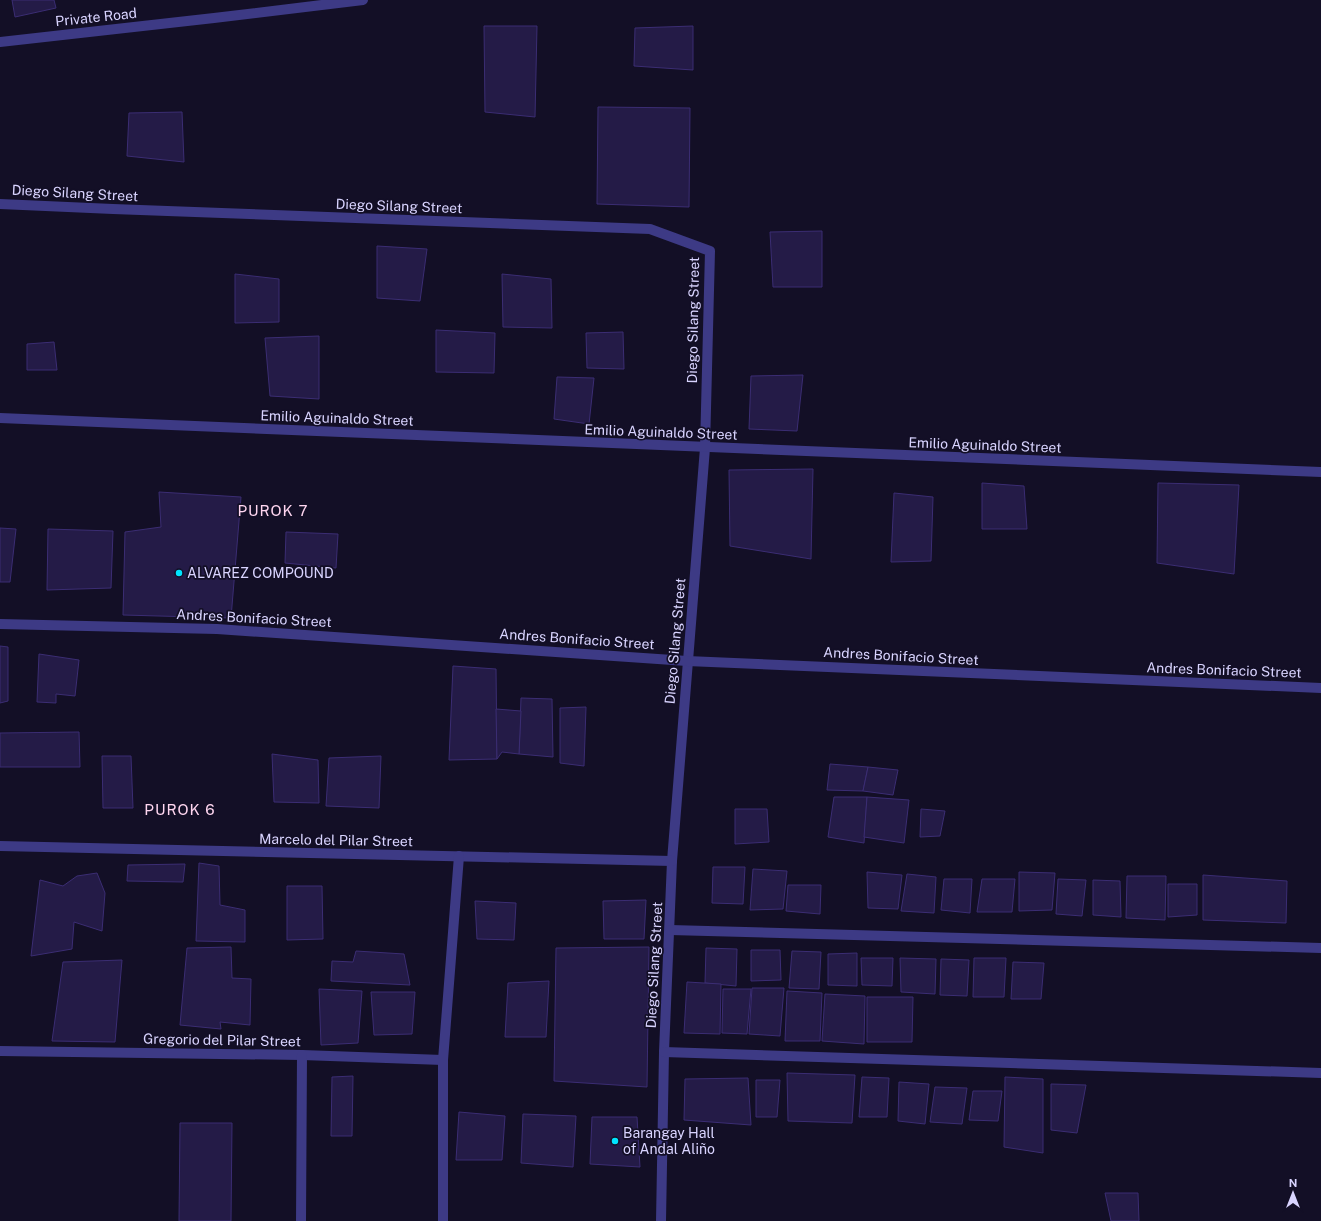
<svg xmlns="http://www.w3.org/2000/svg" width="1321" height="1221" font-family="'Public Sans',sans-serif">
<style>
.building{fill:#241b47;stroke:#3b2d73}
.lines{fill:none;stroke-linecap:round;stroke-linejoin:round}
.minor{stroke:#3d3a85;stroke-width:10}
.poi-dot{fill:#00e5ff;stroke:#130f26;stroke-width:1.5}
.labels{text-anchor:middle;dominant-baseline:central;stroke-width:3.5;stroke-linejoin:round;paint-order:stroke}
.street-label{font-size:14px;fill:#d9d4ff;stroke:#130f26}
.poi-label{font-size:14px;fill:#d9d4ff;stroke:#130f26;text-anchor:start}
.neighbourhood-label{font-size:15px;letter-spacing:1px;fill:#ffd6f0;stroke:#130f26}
</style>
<rect width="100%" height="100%" fill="#130f26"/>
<g class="building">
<path d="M12 0H54L56 8 15 17Z"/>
<path d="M484 26H537L535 117 485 112Z"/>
<path d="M693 26V70L634 66 635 28Z"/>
<path d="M598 107 690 108 689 207 597 204Z"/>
<path d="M182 112 184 162 127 156 129 113Z"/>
<path d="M822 231V287H773L770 232Z"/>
<path d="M377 246 427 249 420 301 377 298Z"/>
<path d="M235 274 279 279V322L235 323Z"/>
<path d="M502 274 551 279 552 328 503 327Z"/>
<path d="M436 330 495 333 494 373 436 372Z"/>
<path d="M623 332 624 369 587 368 586 333Z"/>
<path d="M319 336V399L270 396 265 338Z"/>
<path d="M54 342 57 370H27V344Z"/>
<path d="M803 375 797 431 749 429 751 376Z"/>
<path d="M557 377 594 378 589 424 554 419Z"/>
<path d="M813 469 811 559 730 546 729 470Z"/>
<path d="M982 483 1024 486 1027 529H982Z"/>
<path d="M1158 483 1239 485 1234 574 1157 563Z"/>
<path d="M159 492 241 497 231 618 123 615 125 532 161 527Z"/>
<path d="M894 493 933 497 931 561 891 562Z"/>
<path d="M0 528 16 529 10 582H0Z"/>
<path d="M48 529 113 531 111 588 47 590Z"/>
<path d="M286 532 338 534 336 568 285 563Z"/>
<path d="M0 646 8 647V701L0 703Z"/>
<path d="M39 654 79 660 75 696 56 694V703L37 702Z"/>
<path d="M453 666 496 669 497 759 449 760Z"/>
<path d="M521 698 552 699 553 757 519 754Z"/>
<path d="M586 707 584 766 560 763V708Z"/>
<path d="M496 709 521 711 519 754 502 752 497 759Z"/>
<path d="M79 732 80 767H0V733Z"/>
<path d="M272 754 318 760 319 803 274 802Z"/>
<path d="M102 756H131L133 808H103Z"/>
<path d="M381 756 379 808 326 806 329 758Z"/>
<path d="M830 764 868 767 863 791 827 790Z"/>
<path d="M868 767 898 770 893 795 863 791Z"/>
<path d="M834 797H867L864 843 828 837Z"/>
<path d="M867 797 909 800 904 843 864 837Z"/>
<path d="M735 809H767L769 842 735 844Z"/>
<path d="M921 809 945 811 940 836 920 837Z"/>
<path d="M199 863 219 866 220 905 245 910V942L196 941Z"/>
<path d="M185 864 183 882 127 881 128 865Z"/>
<path d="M713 867H745L743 904 712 903Z"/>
<path d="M753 869 787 871 783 909 750 910Z"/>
<path d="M867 872 902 875 898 909 868 908Z"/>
<path d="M1019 872 1055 873 1052 910 1019 911Z"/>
<path d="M97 873 105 893 102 931 74 922 72 949 31 956 40 880 63 886 77 876Z"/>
<path d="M907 874 936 877 934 913 901 911Z"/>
<path d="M1203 875 1287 881 1286 923 1203 920Z"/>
<path d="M1127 876H1166L1165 920 1126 918Z"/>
<path d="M944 879H972L970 913 941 910Z"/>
<path d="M982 879H1015L1012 912H977Z"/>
<path d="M1058 879 1086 880 1082 916 1056 914Z"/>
<path d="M1093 880 1120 881 1121 917 1093 915Z"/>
<path d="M1168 884H1197V915L1168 917Z"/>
<path d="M788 885H821L820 914 786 911Z"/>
<path d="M287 886H322L323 939 287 940Z"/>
<path d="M646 900 644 939H604L603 901Z"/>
<path d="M475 901 516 903 514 940 477 939Z"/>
<path d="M231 947 232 978 251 979 250 1025 220 1022 221 1029 180 1025 187 948Z"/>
<path d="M649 947 647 1087 554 1081 556 948Z"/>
<path d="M706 948 737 949 736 986 705 983Z"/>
<path d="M751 950H780L781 980 751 981Z"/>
<path d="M356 951 404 954 410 985 331 981 332 961 353 962Z"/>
<path d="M792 951 821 952 819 989 789 988Z"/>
<path d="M857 953V986L828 985V954Z"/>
<path d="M861 958H893L892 986 862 985Z"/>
<path d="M900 958 936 959 935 994 901 992Z"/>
<path d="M974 958H1006L1004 997H973Z"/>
<path d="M941 959 969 960 967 996 940 995Z"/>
<path d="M122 960 115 1042 52 1041 63 962Z"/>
<path d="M1013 962 1044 963 1041 999H1011Z"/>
<path d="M549 981 546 1037H505L508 983Z"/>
<path d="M687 982 721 984 720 1034 684 1033Z"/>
<path d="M752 988H784L780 1036 749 1034Z"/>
<path d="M319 989 362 991 358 1043 321 1045Z"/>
<path d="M723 989H751L747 1034 722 1033Z"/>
<path d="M787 991 822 993 820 1041H785Z"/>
<path d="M371 992H415L412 1034 374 1035Z"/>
<path d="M825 994 865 996 864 1044 822 1041Z"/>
<path d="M867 997H913L912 1042H867Z"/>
<path d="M787 1073 855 1075 852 1123 788 1121Z"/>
<path d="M353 1076 352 1136H331L332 1077Z"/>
<path d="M862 1077 889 1078 887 1117H859Z"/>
<path d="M1005 1077 1043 1079V1153L1004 1147Z"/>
<path d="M748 1078 751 1125 684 1120 685 1079Z"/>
<path d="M756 1080H780L777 1117H756Z"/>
<path d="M899 1082 929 1084 925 1124 898 1121Z"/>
<path d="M1051 1084 1086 1085 1077 1133 1051 1130Z"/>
<path d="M935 1087 967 1088 962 1124 930 1122Z"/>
<path d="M973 1091H1002L998 1121 969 1120Z"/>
<path d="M459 1112 505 1116 502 1160H456Z"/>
<path d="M523 1114 576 1116 573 1167 521 1163Z"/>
<path d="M592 1117H637L640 1167 590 1164Z"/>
<path d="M180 1123H232L231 1221H179Z"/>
<path d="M1105 1193H1138L1139 1221H1111Z"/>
</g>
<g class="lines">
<g class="minor">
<path d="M0 42 214 18 363 0"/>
<path d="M0 204 113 209 650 229 710 251 705 448 672 861 664 1052 661 1221"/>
<path d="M0 418 1321 472"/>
<path d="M0 624 217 629 687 661 1321 688"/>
<path d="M0 846 672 861"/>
<path d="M670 930 1321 948"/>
<path d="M0 1051 302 1055 443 1060"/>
<path d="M664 1052 1321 1073"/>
<path d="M301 1221 302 1055"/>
<path d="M443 1221V1060L459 856"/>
</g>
</g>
<g class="poi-dot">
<circle cx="179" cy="573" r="4"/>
<circle cx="615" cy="1141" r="4"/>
</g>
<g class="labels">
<g class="street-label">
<text transform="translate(96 17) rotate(-6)">Private Road</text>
<text transform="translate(75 193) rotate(3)">Diego Silang Street</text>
<text transform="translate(399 206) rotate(2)">Diego Silang Street</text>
<text transform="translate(693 320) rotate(-89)">Diego Silang Street</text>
<text transform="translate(337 418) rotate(2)">Emilio Aguinaldo Street</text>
<text transform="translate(661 432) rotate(2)">Emilio Aguinaldo Street</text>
<text transform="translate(985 445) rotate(2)">Emilio Aguinaldo Street</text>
<text transform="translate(254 618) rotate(3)">Andres Bonifacio Street</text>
<text transform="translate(577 639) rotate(4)">Andres Bonifacio Street</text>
<text transform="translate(675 641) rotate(-85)">Diego Silang Street</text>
<text transform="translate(901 656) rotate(3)">Andres Bonifacio Street</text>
<text transform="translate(1224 670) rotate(2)">Andres Bonifacio Street</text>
<text transform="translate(336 840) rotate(1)">Marcelo del Pilar Street</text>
<text transform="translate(654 965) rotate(-87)">Diego Silang Street</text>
<text transform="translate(222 1040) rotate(1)">Gregorio del Pilar Street</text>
</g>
<g class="poi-label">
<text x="187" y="573">ALVAREZ COMPOUND</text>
<text x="623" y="1133">Barangay Hall<tspan x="623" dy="16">of Andal Aliño</tspan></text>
</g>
<g class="neighbourhood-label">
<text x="273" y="510">PUROK 7</text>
<text x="180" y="809">PUROK 6</text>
</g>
</g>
<g transform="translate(1293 1193)" stroke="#130f26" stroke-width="3" paint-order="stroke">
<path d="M0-3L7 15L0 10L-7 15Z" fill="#d9d4ff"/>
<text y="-6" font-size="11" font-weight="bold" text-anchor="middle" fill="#d9d4ff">N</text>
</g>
</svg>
